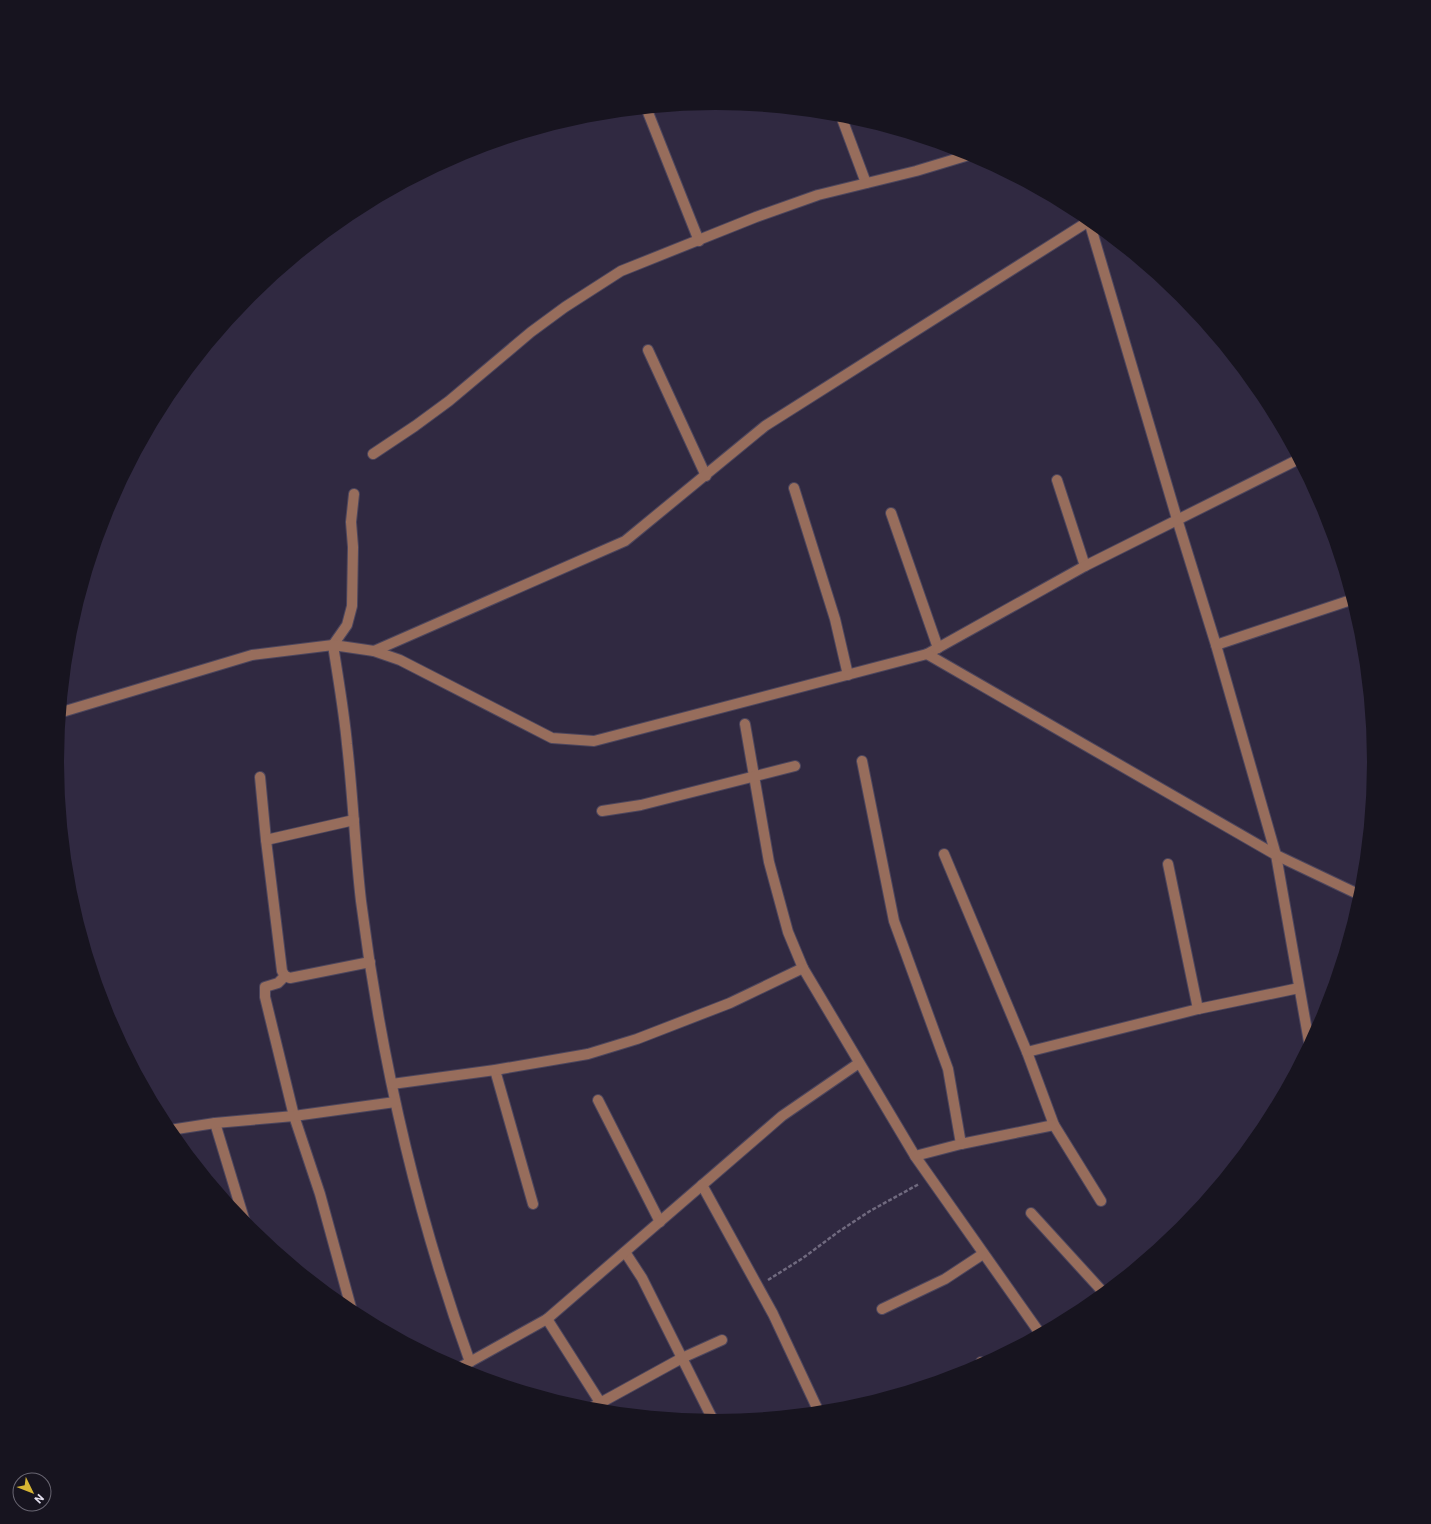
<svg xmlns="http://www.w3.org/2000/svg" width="1431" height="1524" font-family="Roboto,sans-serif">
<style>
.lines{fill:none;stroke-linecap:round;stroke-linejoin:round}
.minor-casing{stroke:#4d465d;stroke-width:12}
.path{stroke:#706a7f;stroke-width:2.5;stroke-dasharray:4 2;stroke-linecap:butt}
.minor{stroke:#976d5c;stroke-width:10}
</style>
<rect width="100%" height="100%" fill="#302941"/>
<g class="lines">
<g class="minor-casing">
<g id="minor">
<path d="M647 110 699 241"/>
<path d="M841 116 866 183"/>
<path d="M1089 221 1177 519 1216 645 1276 855 1309 1042"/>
<path d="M648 350 706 476"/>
<path d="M373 454 415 426 449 401 531 332 565 307 621 271 756 217 818 195 916 171 969 155"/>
<path d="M1057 480 1085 566"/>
<path d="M794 488 835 619 848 675"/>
<path d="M354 494 351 522 353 547 352 606 347 625 333 645C338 678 344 711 347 744 353 796 355 849 361 901 381 1058 416 1213 470 1362"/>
<path d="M891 513 938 648"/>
<path d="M1216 645 1351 600"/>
<path d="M374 651 625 541 765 426 1089 221"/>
<path d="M927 654 1085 566 1297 460"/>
<path d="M62 712 252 655 333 645 374 651 400 660 552 738 594 741 927 654 1276 855 1360 895"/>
<path d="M745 724 769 862 788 932 803 968 915 1156 1039 1332"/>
<path d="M862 761 894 921 948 1069 961 1144"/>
<path d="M260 777 266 840 282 971 285 976 290 978 370 962"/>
<path d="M602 811 641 805 795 766"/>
<path d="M266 840 354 820"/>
<path d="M944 854 1027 1052 1054 1125 1101 1201"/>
<path d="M1168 864 1198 1009"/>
<path d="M285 976 278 983 265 987V997L294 1116 320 1194 352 1311"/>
<path d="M1027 1052 1198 1009 1299 988"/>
<path d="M495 1070 533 1204"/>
<path d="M392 1084 495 1070 588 1054 637 1039 730 1003 803 968"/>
<path d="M598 1100 660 1222"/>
<path d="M215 1123 245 1222"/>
<path d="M170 1130 215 1123 294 1116 395 1102"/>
<path d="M915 1156 961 1144 1054 1125"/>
<path d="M702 1185 773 1314 818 1410"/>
<path d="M1031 1213 1103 1292"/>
<path d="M625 1252 642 1278 713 1420"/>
<path d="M882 1309 945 1279 983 1254"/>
<path d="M547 1319 605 1410"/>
<path d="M981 1362 982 1363"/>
<path d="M459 1368 547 1319 782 1116 859 1063"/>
<path d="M591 1408 682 1358 722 1340"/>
</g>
</g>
<path class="path" d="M768 1280 803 1258 838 1232 870 1211 919 1184"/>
<use href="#minor" class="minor"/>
</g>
<path d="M0 0H1431V1524H0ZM715 110H716A651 651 0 0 1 1367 761V763A651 651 0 0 1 716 1414H715A651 651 0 0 1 64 763V761A651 651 0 0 1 715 110Z" fill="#17141f" fill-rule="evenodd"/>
<g transform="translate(32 1492) rotate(133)"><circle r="19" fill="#17141f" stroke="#696672"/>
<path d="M0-3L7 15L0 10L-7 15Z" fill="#d6b534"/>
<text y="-6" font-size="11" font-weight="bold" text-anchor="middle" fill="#e4e0ef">N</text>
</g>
</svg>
